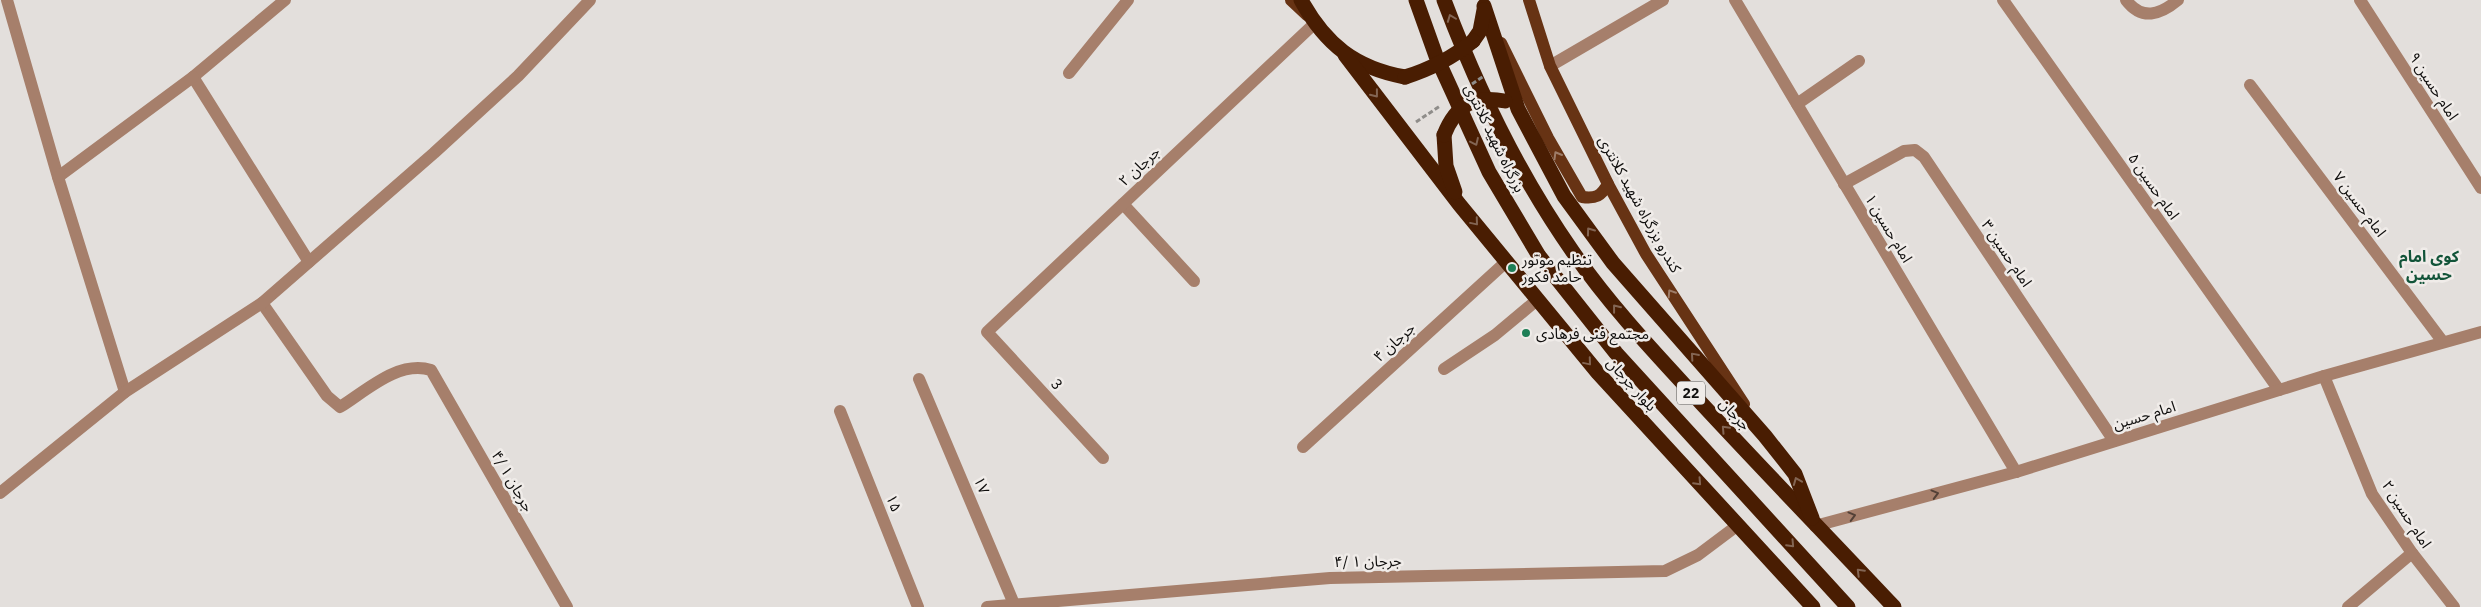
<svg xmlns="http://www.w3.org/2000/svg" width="2481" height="607" font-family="'IBM Plex Sans','Noto Sans Arabic',sans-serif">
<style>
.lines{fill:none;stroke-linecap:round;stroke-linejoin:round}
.path{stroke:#8f8d8a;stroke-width:3;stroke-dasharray:5 2.5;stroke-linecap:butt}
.minor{stroke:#a67f6b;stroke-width:12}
.major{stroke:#673314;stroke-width:12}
.highway{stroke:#491d02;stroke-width:15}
.path-bridge{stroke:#8f8d8a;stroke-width:3;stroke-dasharray:5 2.5;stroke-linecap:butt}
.highway-bridge{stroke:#491d02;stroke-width:15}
.oneway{stroke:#836553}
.oneway2{stroke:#9e7d69}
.oneway3{stroke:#534137}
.poi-dot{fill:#1f7f57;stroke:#f0ece9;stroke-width:2}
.labels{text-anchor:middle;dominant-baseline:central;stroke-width:5;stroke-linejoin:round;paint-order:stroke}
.shield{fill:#f0ece9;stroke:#52514f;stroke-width:1}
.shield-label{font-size:14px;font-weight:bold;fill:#0f0e0d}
.street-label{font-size:15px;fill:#0f0e0d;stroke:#f0ece9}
.poi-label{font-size:15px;fill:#0f0e0d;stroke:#f0ece9;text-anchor:start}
.neighbourhood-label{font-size:16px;font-weight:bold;fill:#125439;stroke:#f0ece9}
</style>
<rect width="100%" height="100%" fill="#e3dfdc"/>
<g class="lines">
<path class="path" d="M1416 122 1440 106"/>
<g class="minor">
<path d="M7 0 58 177 125 392"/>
<path d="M285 0 193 77 309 262"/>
<path d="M1735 0 2016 472"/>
<path d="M2003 0 2279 390"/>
<path d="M2126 0C2142 21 2160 15 2178 0"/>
<path d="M2360 0 2481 188"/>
<path d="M1550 66 1663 0"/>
<path d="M1069 73 1128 0"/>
<path d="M2250 85 2443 342"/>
<path d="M1797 104 1859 61"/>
<path d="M58 177 193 77"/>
<path d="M1844 184 1904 151 1915 150 1924 157 2114 441"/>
<path d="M1123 204 1194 281"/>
<path d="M262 303 327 396 340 407C366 391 398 360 431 370L567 607"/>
<path d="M1444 369 1495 335 1537 300"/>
<path d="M2324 376 2372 494 2412 553 2454 607"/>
<path d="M919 379 1014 604"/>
<path d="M840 411 918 607"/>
<path d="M1303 447 1507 261"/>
<path d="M1103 458 987 332 1314 24"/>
<path d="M0 493 125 392 262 303 434 153 518 76 590 0"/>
<path d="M1815 526 2016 472 2324 376 2481 332"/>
<path d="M987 607 1330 578 1665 571 1698 555 1738 525"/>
<path d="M2348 607 2412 553"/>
</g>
<g class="major">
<path d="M1291 0 1307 15"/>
<path d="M1529 0 1550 66 1608 184 1646 254 1744 404"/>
<path d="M1501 43 1548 138 1582 197C1596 199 1601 196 1608 184"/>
</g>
<g class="highway">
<path d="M1301 0C1325 44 1355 68 1405 77"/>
<path d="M1416 0 1436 56 1489 172 1539 256 1616 353 1848 607"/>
<path d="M1444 0C1477 88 1519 175 1573 252 1611 307 1657 355 1702 404 1765 472 1830 539 1894 607"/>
<path d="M1484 6 1518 109 1564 196 1613 263 1765 436 1795 474 1812 518"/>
<path d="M1473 41 1480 31 1484 10"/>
<path d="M1345 55 1459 204 1598 373 1813 607"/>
<path d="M1444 135 1446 166 1455 192"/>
</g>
<path class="path-bridge" d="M1472 84 1484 76"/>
<g class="highway-bridge">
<path d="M1405 77C1431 69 1452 58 1473 41"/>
<path d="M1444 135C1456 105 1473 95 1505 101"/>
</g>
</g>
<defs><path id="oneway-chevron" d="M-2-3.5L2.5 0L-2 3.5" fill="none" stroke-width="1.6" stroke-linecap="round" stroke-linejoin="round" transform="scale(1.25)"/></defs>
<g class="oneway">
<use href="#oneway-chevron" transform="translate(1451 18) rotate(-111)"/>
<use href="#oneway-chevron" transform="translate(1375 94) rotate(52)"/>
<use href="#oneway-chevron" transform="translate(1475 142) rotate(65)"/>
<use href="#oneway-chevron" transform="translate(1475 222) rotate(50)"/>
<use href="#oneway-chevron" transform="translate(1590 231) rotate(-126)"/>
<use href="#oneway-chevron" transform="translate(1616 308) rotate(-128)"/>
<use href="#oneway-chevron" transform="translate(1694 356) rotate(-131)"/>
<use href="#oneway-chevron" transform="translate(1588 362) rotate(50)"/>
<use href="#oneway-chevron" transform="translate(1725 429) rotate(-133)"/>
<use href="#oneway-chevron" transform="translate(1797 481) rotate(-112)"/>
<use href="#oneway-chevron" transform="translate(1698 482) rotate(47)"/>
<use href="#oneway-chevron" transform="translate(1791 544) rotate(47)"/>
<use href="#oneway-chevron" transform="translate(1860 572) rotate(-135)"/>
</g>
<g class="oneway2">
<use href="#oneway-chevron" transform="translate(1557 155) rotate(-120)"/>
<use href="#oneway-chevron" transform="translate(1671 293) rotate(-123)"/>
</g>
<g class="oneway3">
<use href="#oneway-chevron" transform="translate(1935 494) rotate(-15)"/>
<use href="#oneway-chevron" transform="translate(1852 516) rotate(-15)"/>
</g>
<g class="poi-dot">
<circle cx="1512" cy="268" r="5"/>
<circle cx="1526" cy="333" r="5"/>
</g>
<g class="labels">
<rect class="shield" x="1677" y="381.5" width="28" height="23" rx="4"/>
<g class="shield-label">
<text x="1691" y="393">22</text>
</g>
<g class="street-label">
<text transform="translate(2434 86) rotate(57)">امام حسین ۹</text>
<text transform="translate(1495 138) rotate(64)">بزرگراه شهید کلانتری</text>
<text transform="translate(1139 166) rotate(-43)">جرجان ۲</text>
<text transform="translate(2154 186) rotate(55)">امام حسین ۵</text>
<text transform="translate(1640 204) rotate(61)">کندرو بزرگراه شهید کلانتری</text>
<text transform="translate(2360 204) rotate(53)">امام حسین ۷</text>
<text transform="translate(1889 228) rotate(59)">امام حسین ۱</text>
<text transform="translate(2007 253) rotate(56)">امام حسین ۳</text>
<text transform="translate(1394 342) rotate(-42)">۴ جرجان</text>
<text transform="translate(1057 384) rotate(47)">3</text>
<text transform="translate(1632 384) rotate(48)">بلوار جرجان</text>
<text transform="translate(1735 414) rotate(47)">جرجان</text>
<text transform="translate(2144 415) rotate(-17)">امام حسین</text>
<text transform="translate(513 481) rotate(60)">جرجان ۱ /۴</text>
<text transform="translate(982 485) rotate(67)">۱۷</text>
<text transform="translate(894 503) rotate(68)">۱۵</text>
<text transform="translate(2407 514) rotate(57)">امام حسین ۲</text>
<text transform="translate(1368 561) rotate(-1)">جرجان ۱ /۴</text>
</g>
<g class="poi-label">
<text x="1522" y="259">تنظیم موتور<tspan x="1522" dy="17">حامد فکور</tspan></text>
<text x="1536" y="333">مجتمع فنی فرهادی</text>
</g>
<g class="neighbourhood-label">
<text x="2429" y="256">کوی امام<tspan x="2429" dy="18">حسین</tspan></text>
</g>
</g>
</svg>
